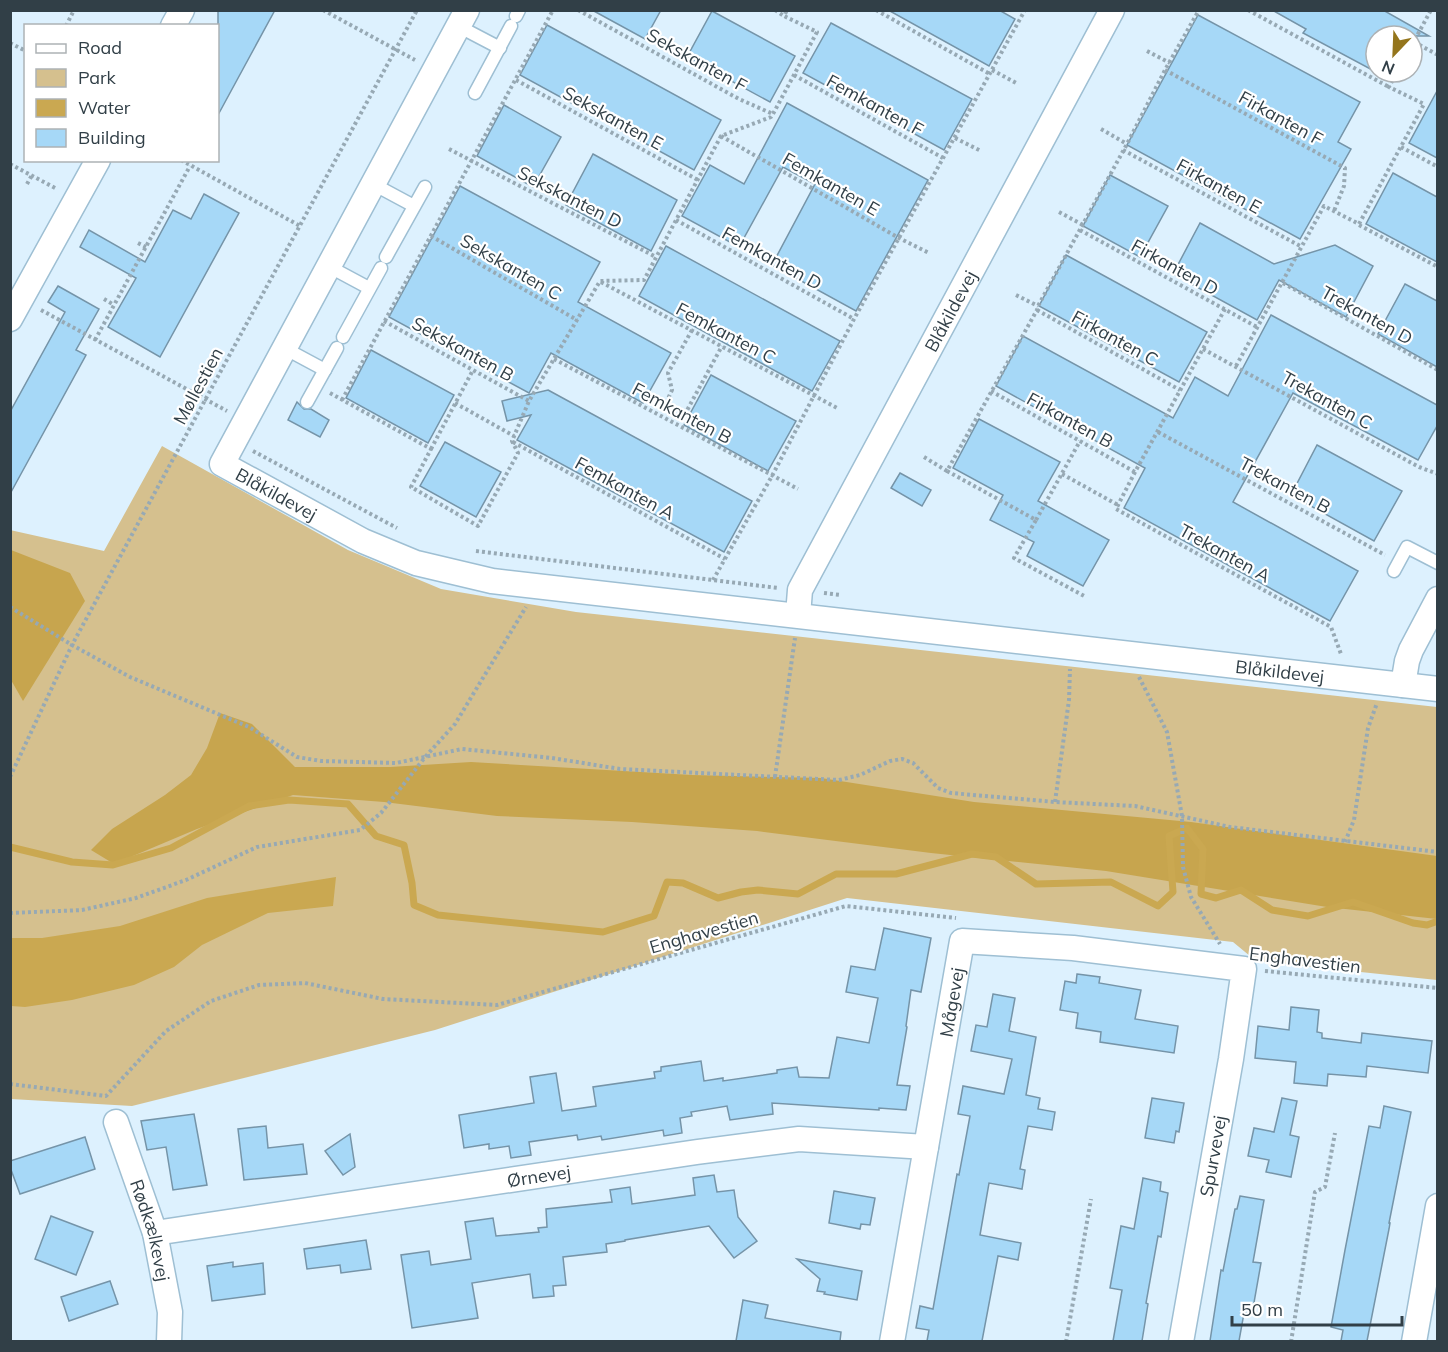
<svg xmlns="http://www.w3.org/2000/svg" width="1448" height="1352" font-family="Mulish,sans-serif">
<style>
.green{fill:#d5c08e}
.forest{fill:#c7a54e}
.water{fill:#caa851}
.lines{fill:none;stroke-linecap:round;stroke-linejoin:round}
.stream{stroke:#caa851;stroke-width:7}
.building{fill:#a6d8f7;stroke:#7594a8;stroke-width:1.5}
.service-casing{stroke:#9ebfd3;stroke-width:15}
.minor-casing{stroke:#9ebfd3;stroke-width:27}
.path{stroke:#97a9b4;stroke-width:4;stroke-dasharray:3 3;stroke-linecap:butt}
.service{stroke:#fff;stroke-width:12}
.minor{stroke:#fff;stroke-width:24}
.labels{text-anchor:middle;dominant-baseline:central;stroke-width:4.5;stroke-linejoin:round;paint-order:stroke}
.street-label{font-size:18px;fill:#313f47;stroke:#fff}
</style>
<rect width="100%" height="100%" fill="#ddf1fe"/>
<path class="green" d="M162 446 348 550 441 589 576 612 1437 707V980L1256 961 1233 942 847 898 435 1030 132 1106 11 1099 10 530 104 551Z"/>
<g class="forest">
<path d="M11 550 70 573 85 601 23 701 11 680Z"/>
<path d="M220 713 252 724 295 767H390L471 762 692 775 821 778 974 802 1191 822 1437 856V919L1327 907 1106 871 931 853 757 831 632 822 497 816 384 802 293 795 197 829 114 864 91 850 112 829 165 795 191 775 207 748Z"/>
</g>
<path class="water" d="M336 877 333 906 268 913 202 945 174 967 134 985 72 1000 25 1007 11 1006V938H42L120 926 207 898Z"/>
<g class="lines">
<path class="stream" d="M10 847 72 862 113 865 171 848 249 806 289 800 348 804 376 836 404 845 412 883 414 905 438 915 603 932 654 916 667 882 683 883 718 898 741 892 758 890 798 894 836 874H896L972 854 996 857 1036 884 1111 882 1158 906 1173 892 1169 836 1187 828 1203 849 1201 894 1216 898 1241 890 1272 910 1308 916 1353 902 1413 923 1427 925 1438 921"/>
</g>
<g class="building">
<path d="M218 10H275L218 115Z"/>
<path d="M592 10H661L645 39Z"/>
<path d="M888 10H999L1015 19 989 66Z"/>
<path d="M1272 10H1383L1429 36H1376V72L1303 33 1306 29Z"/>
<path d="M712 11 795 56 770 102 687 57Z"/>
<path d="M1198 15 1360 102 1338 142 1351 149 1300 239 1127 145Z"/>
<path d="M831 23 972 99 944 150 803 73Z"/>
<path d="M547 25 721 120 694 170 520 75Z"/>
<path d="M1437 91V158L1409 143Z"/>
<path d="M787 103 928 180 856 311 772 265 815 184 783 167 739 247 682 216 710 165 744 184Z"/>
<path d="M504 105 561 137 533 187 477 156Z"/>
<path d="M593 154 677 200 651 251 566 205Z"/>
<path d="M1393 173 1437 197V262L1366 224Z"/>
<path d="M1110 175 1168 206 1140 257 1083 226Z"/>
<path d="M460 186 600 262 578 302 671 353 643 403 551 353 529 393 389 317Z"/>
<path d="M204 194 239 213 160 357 108 327 136 278 80 247 89 230 145 262 173 210 191 219Z"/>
<path d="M1200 223 1274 264 1335 245 1373 266 1346 317 1279 280 1257 320 1173 274Z"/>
<path d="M666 246 840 341 812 391 639 296Z"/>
<path d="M1066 255 1207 332 1179 382 1039 306Z"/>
<path d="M1405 284 1437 301V367L1378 334Z"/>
<path d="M58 286 99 309 76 350 86 355 10 494V412L65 312 48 302Z"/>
<path d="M1271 315 1437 405V426L1418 460 1293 393 1233 502 1358 571 1330 621 1124 508 1145 468 996 386 1023 336 1173 418 1195 377 1228 396Z"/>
<path d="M371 350 454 395 428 443 346 398Z"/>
<path d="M711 375 796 421 768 471 684 425Z"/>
<path d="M548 390 752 501 724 552 517 440 531 415 507 421 502 401Z"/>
<path d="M297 402 304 409H311L329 420 320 437 288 420Z"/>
<path d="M979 419 1060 462 1038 501 1109 540 1083 586 1027 556 1034 542 990 520 1003 495 953 468Z"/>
<path d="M445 442 501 472 476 517 420 486Z"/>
<path d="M1317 445 1402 491 1374 541 1291 495Z"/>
<path d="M900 473 931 490 922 506 891 488Z"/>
<path d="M884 928 931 938 921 992 911 990 906 1026 907 1027 897 1085 910 1086 906 1110 879 1108V1110L772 1103 773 1114 730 1120 727 1106 691 1112 692 1116 680 1118 682 1133 664 1136 663 1130 602 1140 601 1136 578 1140 577 1135 529 1142 531 1155 511 1158 509 1146 489 1149V1144L464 1148 459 1115 534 1103 530 1077 556 1073 562 1111 596 1106 593 1087 655 1078 654 1072 661 1071V1067L701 1061 704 1081 723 1078V1081L777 1073V1070L797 1067 799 1077 829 1078 837 1037 869 1043 878 998 846 992 851 966 875 970Z"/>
<path d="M1077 974 1100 977 1099 983 1141 990 1135 1019 1178 1026 1174 1053 1100 1042 1101 1032 1076 1028 1078 1013 1060 1010 1065 981 1076 983Z"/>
<path d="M993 994 1015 998 1009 1031 1036 1037 1026 1095 1040 1098 1038 1109 1055 1112 1052 1130 1028 1126 1020 1169 1025 1170 1022 1189 989 1183 980 1235 1021 1243 1018 1260 998 1256 982 1341H927L929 1330 916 1328 920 1306 933 1309 957 1174 959 1175 970 1116 958 1114 963 1086 1004 1094 1012 1059 971 1051 976 1025 987 1027Z"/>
<path d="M1291 1007 1319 1010 1317 1032 1322 1033V1038L1361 1043 1362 1033 1432 1041 1428 1073 1367 1066 1366 1077 1328 1074 1327 1086 1294 1083 1296 1062 1255 1058 1258 1026 1289 1030Z"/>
<path d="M1152 1098 1184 1103 1179 1132 1176 1131 1174 1143 1145 1138Z"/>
<path d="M1282 1098 1297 1101 1290 1135 1299 1137 1291 1177 1266 1172 1269 1160 1248 1156 1254 1128 1274 1132Z"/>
<path d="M1384 1106 1411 1112 1389 1223H1390L1389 1229 1367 1341H1341L1343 1330 1331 1327 1345 1250 1369 1126 1380 1128Z"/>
<path d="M194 1114 207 1185 173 1190 166 1147 147 1150 141 1121Z"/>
<path d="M266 1126 268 1148 303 1144 307 1174 244 1180 238 1129Z"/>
<path d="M350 1134 355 1167 343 1175 325 1151Z"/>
<path d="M85 1137 95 1169 20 1194 10 1167V1161Z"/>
<path d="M714 1175 717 1192 734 1190 738 1217 757 1241 734 1258 709 1226 625 1240V1241L606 1244 607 1252 563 1257 566 1285 553 1286 554 1296 533 1298 530 1274 472 1283 478 1318 412 1328 401 1255 429 1251 431 1265 471 1259 465 1222 493 1218 496 1236 539 1232 538 1228 547 1227 546 1209 612 1202 610 1190 630 1187 632 1204 695 1195 693 1178Z"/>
<path d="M1143 1178 1161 1182 1160 1191 1168 1193 1161 1237 1158 1236 1146 1303 1148 1304 1142 1341H1113L1122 1290 1110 1288 1121 1226 1134 1229Z"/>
<path d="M834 1191 875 1198 870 1225 861 1224 860 1229 829 1223Z"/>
<path d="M1240 1196 1264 1200 1253 1262 1261 1263 1252 1314 1244 1313 1239 1341H1210L1221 1270 1223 1271 1235 1209H1237Z"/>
<path d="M51 1216 93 1232 76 1275 35 1259Z"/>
<path d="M366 1240 371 1269 341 1273 340 1265 307 1269 304 1249Z"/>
<path d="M797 1259 862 1271 857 1300 824 1294 825 1292 817 1291 820 1279Z"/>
<path d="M233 1262V1267L263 1263 265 1294 212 1301 207 1266Z"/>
<path d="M110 1281 118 1304 69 1321 61 1297Z"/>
<path d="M743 1300 768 1305 765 1318 841 1332 840 1341H736Z"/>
</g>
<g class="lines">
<g class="service-casing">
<g id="service">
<path d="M516 16 519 10"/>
<path d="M458 26 500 48"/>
<path d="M475 93 511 26"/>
<path d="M373 184 414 206"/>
<path d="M386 257 425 187"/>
<path d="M328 266 369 288"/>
<path d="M343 337 381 268"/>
<path d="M284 348 325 370"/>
<path d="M307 402 337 348"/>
<path d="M1394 571 1407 547 1438 563"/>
</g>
</g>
<g class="minor-casing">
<g id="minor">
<path id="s1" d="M467 10 222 464 363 541 416 563 492 581 1438 689"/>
<path d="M173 26 182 10"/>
<path d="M10 319 98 160"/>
<path id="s2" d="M798 615 800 590 1112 10"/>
<path d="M1403 685 1407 661 1411 650 1438 599"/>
<path id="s3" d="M116 1122 155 1233 170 1312 169 1342"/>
<path id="s4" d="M155 1233 697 1152 799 1139 926 1147"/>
<path id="s5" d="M892 1342 962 941 1073 948 1244 969 1231 1059 1181 1342"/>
<path d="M1414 1342 1438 1206"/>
</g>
</g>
<g class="path">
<path d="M323 10 415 60"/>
<path d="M578 10 739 99 773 114"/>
<path d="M775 10 784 16"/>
<path d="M876 10 990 74"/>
<path d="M1248 10 1389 87"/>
<path d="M66 26 74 10"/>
<path d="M1414 42 1438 55"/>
<path d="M10 43 26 51"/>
<path d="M1412 45 1431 10"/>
<path d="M1147 51 1170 63"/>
<path d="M992 70 1018 84"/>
<path d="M1165 70 1345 168 1344 186 1334 211"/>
<path d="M794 75 943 158"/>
<path d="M516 80 698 180"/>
<path d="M1101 129 1127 144"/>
<path d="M721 136 899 238 929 253"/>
<path d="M955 138 981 151"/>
<path d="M1401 147 1438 167"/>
<path d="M449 149 656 257"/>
<path d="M1123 150 1302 247"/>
<path d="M181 160 300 226"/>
<path d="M10 164 57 189"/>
<path d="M27 184 32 175"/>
<path d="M1059 212 1083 225"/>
<path d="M676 220 854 319"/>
<path d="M1359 225 1438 267"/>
<path d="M1080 230 1257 327"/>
<path d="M431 236 577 320"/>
<path d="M138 243 146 247"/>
<path d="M601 282 839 409"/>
<path d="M1283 283 1438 370"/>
<path d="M1016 295 1038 306"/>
<path d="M104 299 114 305"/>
<path d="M1225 309 1135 472 1116 509 1331 627 1341 654"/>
<path d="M41 310 227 411"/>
<path d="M1037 310 1180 390"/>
<path d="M384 321 529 401"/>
<path d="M692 330 668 373 672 390 666 403 685 414 722 346"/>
<path d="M95 340 190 166"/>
<path d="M1203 349 1419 467 1438 474"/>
<path d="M554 359 798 489"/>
<path d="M1236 366 1324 206 1359 224 1424 104 1389 87 1397 72"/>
<path d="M991 391 1135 472"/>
<path d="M330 393 431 449 411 487 478 526 518 453 512 441 529 401 600 281 644 280 721 136 771 117 773 114 817 32 784 16 787 10"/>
<path d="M342 400 553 10"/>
<path d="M455 403 514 436"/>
<path d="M1158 432 1385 555"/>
<path d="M513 442 725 559"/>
<path d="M431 449 473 370"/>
<path d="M253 451 397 528"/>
<path d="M924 457 947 471 1037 310 1038 306 1127 144 1165 70 1199 10"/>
<path d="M947 471 1036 520 1014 558 1086 597"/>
<path d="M1062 474 1118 505"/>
<path d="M1036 520 1080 441"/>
<path d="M476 551 778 588"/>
<path d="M713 580 772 476 854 319 1025 10"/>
<path d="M824 593 841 595"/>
<path d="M10 607 72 645 130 677 249 727 297 757 321 761 396 763 462 749 552 758 620 769 839 780 860 775 890 761 902 759 913 763 938 788 951 793 1055 802 1135 806 1230 827 1438 852"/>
<path d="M1139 677 1167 732 1182 816 1183 867 1191 897 1220 944"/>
<path d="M10 777 72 645 417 10"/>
<path d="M775 777 795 638"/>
<path d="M1055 802 1069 700 1070 669"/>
<path d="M1345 842 1354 820 1368 728 1377 703"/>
<path d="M10 913 82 910 136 898 186 880 257 847 360 830 381 813 426 756 455 724 526 607"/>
<path d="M1265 971 1438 988"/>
<path d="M10 1084 106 1096 166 1031 211 1001 259 985 305 983 383 999 497 1005 846 906 956 918"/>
<path d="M1066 1342 1091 1199"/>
<path d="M1291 1342 1315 1192 1325 1187 1335 1133"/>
</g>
<use href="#service" class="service"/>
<use href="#minor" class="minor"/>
</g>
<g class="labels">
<g class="street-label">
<text transform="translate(697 60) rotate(29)">Sekskanten F</text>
<text transform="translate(875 105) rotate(29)">Femkanten F</text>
<text transform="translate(613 118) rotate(29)">Sekskanten E</text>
<text transform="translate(1281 118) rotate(29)">Firkanten F</text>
<text transform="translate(831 184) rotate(30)">Femkanten E</text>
<text transform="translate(1219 186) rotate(29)">Firkanten E</text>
<text transform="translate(570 197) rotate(27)">Sekskanten D</text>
<text transform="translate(772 258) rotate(29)">Femkanten D</text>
<text transform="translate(511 267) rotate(30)">Sekskanten C</text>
<text transform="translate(1175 267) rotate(29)">Firkanten D</text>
<text stroke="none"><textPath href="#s2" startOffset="342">Blåkildevej</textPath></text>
<text transform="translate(1367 315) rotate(29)">Trekanten D</text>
<text transform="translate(726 333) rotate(28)">Femkanten C</text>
<text transform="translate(1115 338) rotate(29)">Firkanten C</text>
<text transform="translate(463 349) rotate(29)">Sekskanten B</text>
<text transform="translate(198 386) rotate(-62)">Møllestien</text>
<text transform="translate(1327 400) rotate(29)">Trekanten C</text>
<text transform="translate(682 413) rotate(28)">Femkanten B</text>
<text transform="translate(1070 420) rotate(29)">Firkanten B</text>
<text transform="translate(1285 485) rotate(28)">Trekanten B</text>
<text transform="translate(625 488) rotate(29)">Femkanten A</text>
<text stroke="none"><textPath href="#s1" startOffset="578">Blåkildevej</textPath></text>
<text transform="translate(1225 553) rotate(29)">Trekanten A</text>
<text stroke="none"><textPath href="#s1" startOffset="1605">Blåkildevej</textPath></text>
<text transform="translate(704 932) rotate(-16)">Enghavestien</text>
<text transform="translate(1305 960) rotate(7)">Enghavestien</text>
<text stroke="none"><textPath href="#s5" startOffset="345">Mågevej</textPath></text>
<text transform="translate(1213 1156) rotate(-80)">Spurvevej</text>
<text stroke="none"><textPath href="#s4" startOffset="388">Ørnevej</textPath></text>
<text stroke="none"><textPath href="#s3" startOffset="114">Rødkælkevej</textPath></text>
</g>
</g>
<rect width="1448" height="1352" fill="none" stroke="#313f47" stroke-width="24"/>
<rect x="24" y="24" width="195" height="138" fill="#ffffff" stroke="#adb2b5" stroke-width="1.5"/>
<rect x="36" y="44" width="30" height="9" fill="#ffffff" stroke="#adb2b5" stroke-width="1.5"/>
<text x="78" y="54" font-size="18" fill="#313f47">Road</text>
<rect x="36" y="69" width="30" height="18" fill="#d5c08e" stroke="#adb2b5" stroke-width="1.5"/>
<text x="78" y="84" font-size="18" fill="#313f47">Park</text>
<rect x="36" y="99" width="30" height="18" fill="#caa851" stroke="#adb2b5" stroke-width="1.5"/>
<text x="78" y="114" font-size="18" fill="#313f47">Water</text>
<rect x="36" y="129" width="30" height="18" fill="#a6d8f7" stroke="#adb2b5" stroke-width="1.5"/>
<text x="78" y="144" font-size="18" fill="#313f47">Building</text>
<g transform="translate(1394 54) rotate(203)"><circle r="28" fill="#ffffff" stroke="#adb2b5" stroke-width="1.5"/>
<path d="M0-4.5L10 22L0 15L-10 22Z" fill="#94751c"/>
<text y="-9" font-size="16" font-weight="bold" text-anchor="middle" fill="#313f47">N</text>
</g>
<path d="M1232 1316v9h170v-9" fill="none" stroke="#313f47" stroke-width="3"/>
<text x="1241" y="1316" font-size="18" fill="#313f47" stroke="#ffffff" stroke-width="4.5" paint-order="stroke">50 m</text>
</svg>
